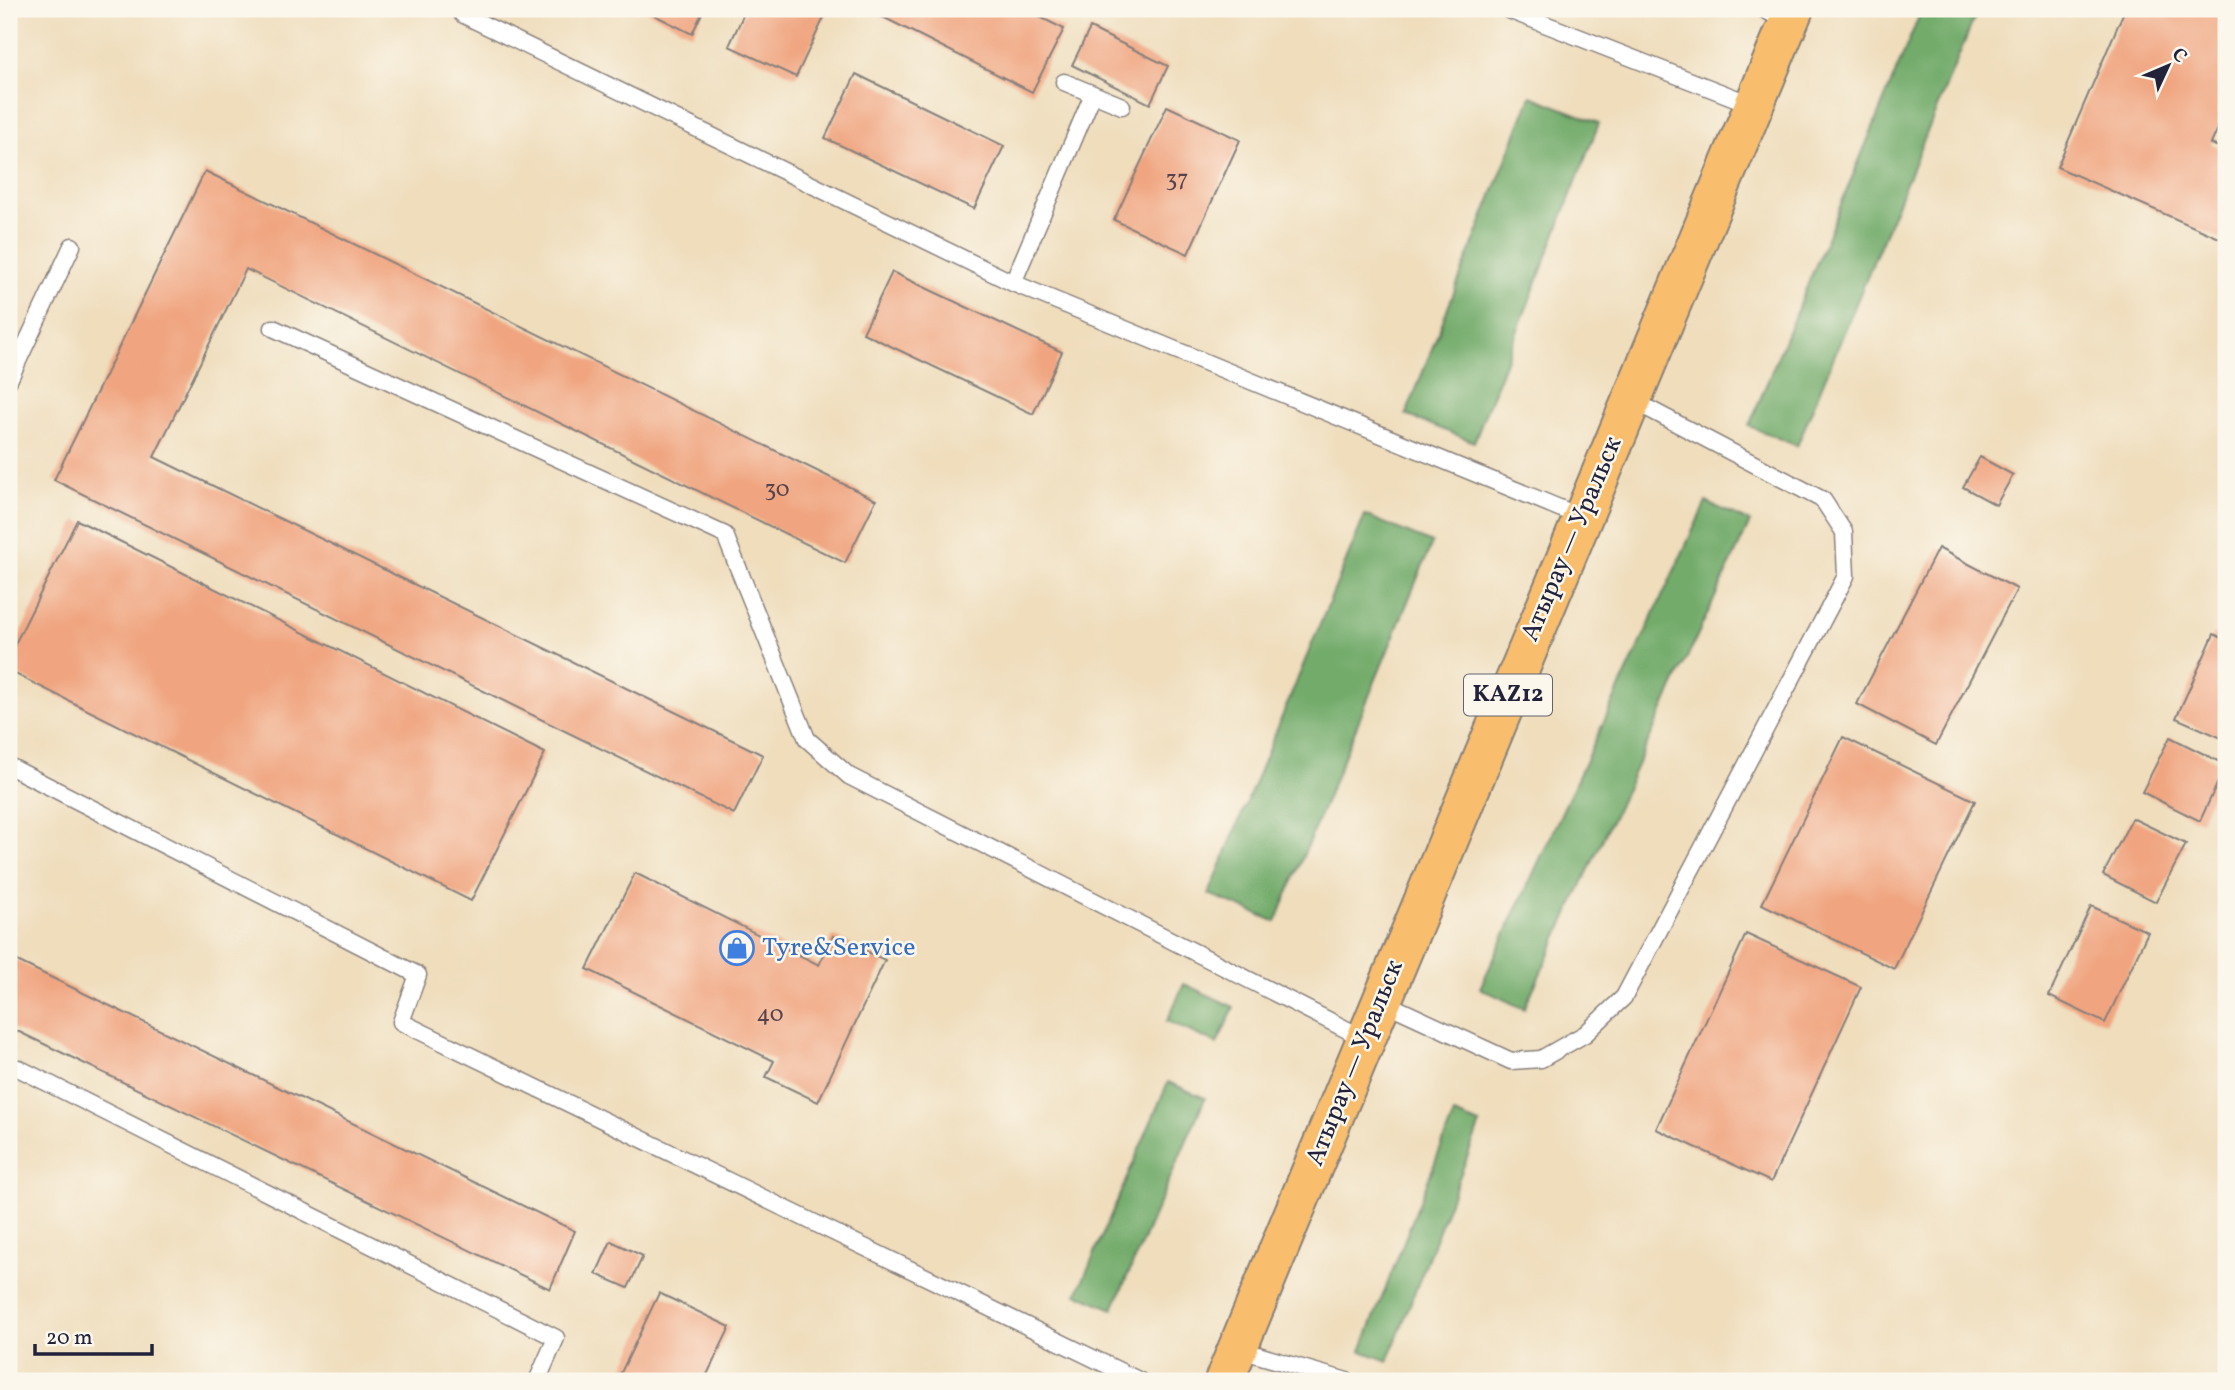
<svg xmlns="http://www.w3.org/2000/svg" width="2235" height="1390" font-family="Vollkorn,serif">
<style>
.forest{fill:#72ab6a;stroke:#4a6652;stroke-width:2}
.building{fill:#f0a580}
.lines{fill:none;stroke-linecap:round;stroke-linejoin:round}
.service-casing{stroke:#88807c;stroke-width:19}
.trunk-casing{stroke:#88807c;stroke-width:42}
.service{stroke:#fff;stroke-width:16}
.trunk{stroke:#f9be6d;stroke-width:38}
.labels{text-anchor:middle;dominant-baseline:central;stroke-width:5;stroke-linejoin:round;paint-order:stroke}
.number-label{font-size:23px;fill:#56434c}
.shield{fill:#fbf7ec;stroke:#636270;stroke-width:2}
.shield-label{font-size:24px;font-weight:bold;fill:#22223b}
.street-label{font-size:26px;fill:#22223b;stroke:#fbf7ec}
.shop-label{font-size:26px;fill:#366cbe;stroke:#fbf7ec;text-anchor:start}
</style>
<rect width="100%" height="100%" fill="#fbf7ec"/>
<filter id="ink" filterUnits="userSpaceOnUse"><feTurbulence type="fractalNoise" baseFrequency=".0143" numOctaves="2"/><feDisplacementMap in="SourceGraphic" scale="14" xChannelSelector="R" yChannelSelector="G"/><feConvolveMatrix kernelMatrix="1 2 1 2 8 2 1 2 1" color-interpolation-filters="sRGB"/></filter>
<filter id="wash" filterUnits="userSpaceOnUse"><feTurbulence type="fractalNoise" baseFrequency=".00686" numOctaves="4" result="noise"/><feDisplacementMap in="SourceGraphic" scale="28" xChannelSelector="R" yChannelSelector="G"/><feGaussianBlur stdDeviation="1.57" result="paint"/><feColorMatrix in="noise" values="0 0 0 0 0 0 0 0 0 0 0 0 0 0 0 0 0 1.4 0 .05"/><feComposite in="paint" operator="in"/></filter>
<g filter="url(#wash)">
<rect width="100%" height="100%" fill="#efddbc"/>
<g class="forest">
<path d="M1922 9H1978L1797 446 1749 426Z"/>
<path d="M1531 96 1599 123 1474 442 1406 415Z"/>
<path d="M1706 502 1750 522 1524 1009 1480 988Z"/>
<path d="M1365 515 1432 543 1276 922 1209 894Z"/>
<path d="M1184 984 1234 1007 1217 1044 1167 1021Z"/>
<path d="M1168 1082 1205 1098 1113 1309 1077 1294Z"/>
<path d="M1454 1114 1480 1124 1388 1361 1361 1351Z"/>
</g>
<g id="blocks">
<g class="building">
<path d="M642 9H704L692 34Z"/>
<path d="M746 9H828L796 77 729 46Z"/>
<path d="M867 9H1024L1064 29 1032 92Z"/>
<path d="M2125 9H2226V110L2211 144 2226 150V241L2057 167Z"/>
<path d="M1090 28 1168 66 1150 104 1072 65Z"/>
<path d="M856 74 1004 146 974 209 825 138Z"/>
<path d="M1167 106 1240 140 1188 254 1114 220Z"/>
<path d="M205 171 876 500 845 563 246 269 154 457 763 755 734 814 54 480Z"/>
<path d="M892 272 1062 352 1033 414 863 333Z"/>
<path d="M1980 457 2013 475 1996 505 1963 487Z"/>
<path d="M77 520 545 753 471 901 9 671V656Z"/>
<path d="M1938 548 2017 589 1936 745 1857 704Z"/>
<path d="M2214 634 2226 640V740L2176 718Z"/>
<path d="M1843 737 1975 801 1894 969 1762 904Z"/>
<path d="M2170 737 2226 765 2200 821 2142 792Z"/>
<path d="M2132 818 2186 844 2156 902 2103 875Z"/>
<path d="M635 873 819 965 833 936 885 960 818 1102 766 1077 774 1061 587 969Z"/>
<path d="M2091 906 2148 932 2105 1023 2049 996Z"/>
<path d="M1746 934 1861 987 1771 1182 1656 1129Z"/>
<path d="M9 957 575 1231 550 1289 9 1027Z"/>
<path d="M611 1241 643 1256 628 1288 596 1274Z"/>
<path d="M659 1293 730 1327 704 1381H617Z"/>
</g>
</g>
</g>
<g filter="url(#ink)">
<use href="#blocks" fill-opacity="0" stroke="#88807c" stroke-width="2"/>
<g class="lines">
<g class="service-casing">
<g id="service">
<path d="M1506 9 1753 105"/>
<path d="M1763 9 1788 22"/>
<path d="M462 14 1013 283 1581 517"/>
<path d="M1064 82 1122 106"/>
<path d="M1013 283 1093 94"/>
<path d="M273 328 725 535 807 739 849 776 1365 1039"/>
<path d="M9 380 72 246"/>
<path d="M9 766 418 975 401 1022 1140 1381"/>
<path d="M1381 1001 1511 1061 1541 1059 1585 1034 1624 997 1846 576 1844 532 1823 500 1630 399"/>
<path d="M18 1068 556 1338 537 1381"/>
<path d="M1237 1349 1347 1381"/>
</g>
</g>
<g class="trunk-casing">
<path id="trunk" d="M1224 1381 1794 9"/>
</g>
<use href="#service" class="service"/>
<use href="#trunk" class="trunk"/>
</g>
</g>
<defs>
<g id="shop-ring" transform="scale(1.75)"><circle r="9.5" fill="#fbf7ec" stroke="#3f7fe0" stroke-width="1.5"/><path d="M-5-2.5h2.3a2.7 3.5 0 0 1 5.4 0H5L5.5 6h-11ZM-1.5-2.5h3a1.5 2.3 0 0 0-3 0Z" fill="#3f7fe0"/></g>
</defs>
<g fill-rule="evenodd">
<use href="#shop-ring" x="737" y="948"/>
</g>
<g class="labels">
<g class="number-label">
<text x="1177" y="180">37</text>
<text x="777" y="490">30</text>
<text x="770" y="1015">40</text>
</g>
<rect class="shield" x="1464" y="674.5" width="88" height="41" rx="5"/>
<g class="shield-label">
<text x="1508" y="695">KAZ12</text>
</g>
<g class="street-label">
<text transform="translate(1572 539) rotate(-67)">Атырау — Уральск</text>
<text transform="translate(1355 1063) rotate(-68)">Атырау — Уральск</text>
</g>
<g class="shop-label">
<text x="762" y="948">Tyre&amp;Service</text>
</g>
</g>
<rect width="2235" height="1390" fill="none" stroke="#fbf7ec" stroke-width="35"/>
<g transform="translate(2168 66) rotate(46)" stroke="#fbf7ec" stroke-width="5" paint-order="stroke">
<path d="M0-5L12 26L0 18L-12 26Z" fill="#22223b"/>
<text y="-10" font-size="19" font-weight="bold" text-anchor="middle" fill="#22223b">С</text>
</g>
<path d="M35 1344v10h117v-10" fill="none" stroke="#22223b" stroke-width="3.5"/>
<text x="46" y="1344" font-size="21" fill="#22223b" stroke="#fbf7ec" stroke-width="5" paint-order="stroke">20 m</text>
</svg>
